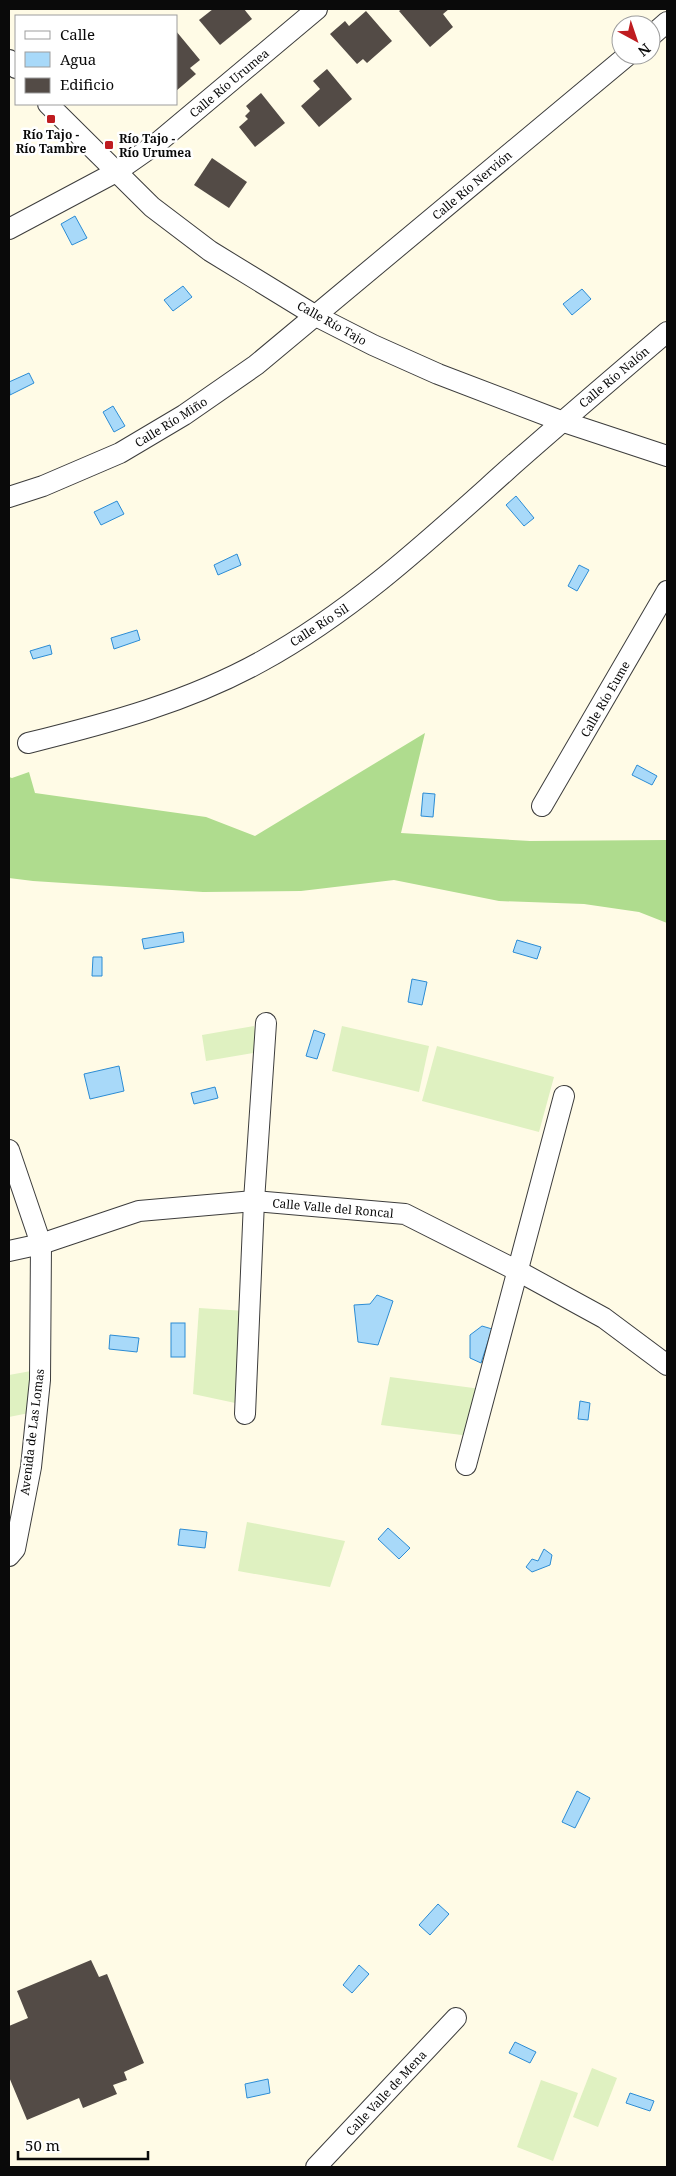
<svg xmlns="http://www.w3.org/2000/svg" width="676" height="2176" font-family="'Noto Serif',serif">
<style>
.forest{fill:#afdc8e}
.pitch{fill:#dff1c1}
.water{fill:#a8d9f9;stroke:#2c8cd4}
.building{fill:#534b46}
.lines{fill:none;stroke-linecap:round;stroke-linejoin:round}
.minor-casing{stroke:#3d3d3d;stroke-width:22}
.minor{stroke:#fff;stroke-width:20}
.poi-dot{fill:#bf1c20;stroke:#fff;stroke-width:2}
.labels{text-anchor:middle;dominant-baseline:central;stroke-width:5;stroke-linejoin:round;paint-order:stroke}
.street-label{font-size:12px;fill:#0a0a0a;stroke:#fff}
.poi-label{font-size:12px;font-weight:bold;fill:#0a0a0a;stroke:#fff}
</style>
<rect width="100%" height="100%" fill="#fffbe6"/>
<path class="forest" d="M425 733 401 833 530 841 667 840V923L639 912 584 904 499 901 394 880 301 891 203 892 33 881 9 878V777L12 778 29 772 35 793 206 817 255 836Z"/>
<g class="pitch">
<path d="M254 1026 259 1052 206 1061 202 1035Z"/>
<path d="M342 1026 429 1046 419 1092 332 1071Z"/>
<path d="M437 1046 554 1077 539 1132 422 1101Z"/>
<path d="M199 1308 246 1311 240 1404 193 1394Z"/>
<path d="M31 1371 29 1413 9 1417V1375Z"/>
<path d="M390 1377 481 1389 470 1436 381 1425Z"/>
<path d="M247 1522 345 1541 330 1587 238 1571Z"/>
<path d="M592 2068 617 2078 598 2127 573 2117Z"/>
<path d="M541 2080 578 2093 553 2161 517 2147Z"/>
</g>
<g class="water">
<path d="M75 216 87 238 72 245 61 224Z"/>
<path d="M183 286 192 297 173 311 164 300Z"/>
<path d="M582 289 591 299 572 315 563 304Z"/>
<path d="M29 373 34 383 10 395 9 382Z"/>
<path d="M113 406 125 426 114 432 103 412Z"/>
<path d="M516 496 534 518 524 526 506 505Z"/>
<path d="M117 501 124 514 101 525 94 512Z"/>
<path d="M237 554 241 565 218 575 214 565Z"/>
<path d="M579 565 589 570 577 591 568 586Z"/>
<path d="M137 630 140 640 114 649 111 638Z"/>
<path d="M50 645 52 654 33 659 30 651Z"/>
<path d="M637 765 657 776 652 785 632 775Z"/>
<path d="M423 793 435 794 433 817 421 816Z"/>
<path d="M183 932 184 942 144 949 142 939Z"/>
<path d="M517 940 541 947 537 959 513 952Z"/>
<path d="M93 957H102V976H92Z"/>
<path d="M412 979 427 982 422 1005 408 1002Z"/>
<path d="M314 1030 325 1034 317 1059 306 1056Z"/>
<path d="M119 1066 124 1091 90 1099 84 1074Z"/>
<path d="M215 1087 218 1098 194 1104 191 1093Z"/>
<path d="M377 1295 393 1301 378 1345 358 1342 354 1305 370 1304Z"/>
<rect x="171" y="1323" width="14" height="34"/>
<path d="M482 1326 492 1329 481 1363 470 1358V1335Z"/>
<path d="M110 1335 139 1338 137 1352 109 1349Z"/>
<path d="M580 1401 590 1403 588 1420 578 1419Z"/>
<path d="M388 1528 410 1548 399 1559 378 1539Z"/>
<path d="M180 1529 207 1532 205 1548 178 1545Z"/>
<path d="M544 1549 552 1555 550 1565 532 1572 526 1567 532 1559 538 1561Z"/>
<path d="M577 1791 590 1798 575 1828 562 1822Z"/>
<path d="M438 1904 449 1914 430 1935 419 1925Z"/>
<path d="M359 1965 369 1974 352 1993 343 1985Z"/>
<path d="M515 2042 536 2052 530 2063 509 2053Z"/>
<path d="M268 2079 270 2093 247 2098 245 2084Z"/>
<path d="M630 2093 654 2101 650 2111 626 2103Z"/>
</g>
<g class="building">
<path d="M213 9H244L252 19 220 45 199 20Z"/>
<path d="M402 9H449L443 14 453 27 430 47 399 11Z"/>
<path d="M366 11 392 41 367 63 363 59 357 64 330 34 345 21 349 26Z"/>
<path d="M176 31 200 60 190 68 196 74 176 91Z"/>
<path d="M327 69 352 99 319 127 301 106 320 89 313 81Z"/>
<path d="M261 93 285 123 255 147 239 127 248 119 245 116 250 111 246 106Z"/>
<path d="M212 158 247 182 229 208 194 185Z"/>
<path d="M91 1960 99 1977 107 1974 144 2063 124 2072 127 2080 113 2085 117 2094 83 2108 79 2098 27 2120 9 2077V2026L28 2018 17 1991Z"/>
</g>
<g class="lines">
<g class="minor-casing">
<g id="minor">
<path d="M651 36 667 22"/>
<path d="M9 60 16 68"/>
<path d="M48 104 152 207 210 251 316 316 373 345 438 374 561 421 667 456"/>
<path d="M9 229 116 172 156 144 317 9"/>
<path d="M9 497 43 486 120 453 184 415 256 365 628 55"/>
<path d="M28 743C109 723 188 702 262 661 353 611 429 540 506 471 559 424 613 378 667 332"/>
<path d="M542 806 667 591"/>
<path d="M9 1150 41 1244 40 1380 31 1467 15 1549 9 1556"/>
<path d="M9 1251 41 1244 139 1211 254 1201 405 1214 518 1271 604 1318 667 1365"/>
<path d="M245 1414 254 1201 266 1023"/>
<path d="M466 1465 564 1096"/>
<path d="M316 2167 456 2018"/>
</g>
</g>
<use href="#minor" class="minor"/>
</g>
<g class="poi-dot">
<rect x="46" y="114" width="10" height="10" rx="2.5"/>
<rect x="104" y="140" width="10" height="10" rx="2.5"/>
</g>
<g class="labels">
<g class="street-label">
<text transform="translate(229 83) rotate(-40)">Calle Río Urumea</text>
<text transform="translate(472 185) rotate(-40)">Calle Río Nervión</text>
<text transform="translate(332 323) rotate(29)">Calle Río Tajo</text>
<text transform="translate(614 377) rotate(-40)">Calle Río Nalón</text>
<text transform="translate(171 422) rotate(-32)">Calle Río Miño</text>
<text transform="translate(319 625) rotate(-33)">Calle Río Sil</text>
<text transform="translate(605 699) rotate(-60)">Calle Río Eume</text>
<text transform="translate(333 1208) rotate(5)">Calle Valle del Roncal</text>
<text transform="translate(32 1432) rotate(-83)">Avenida de Las Lomas</text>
<text transform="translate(386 2093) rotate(-47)">Calle Valle de Mena</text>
</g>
<g class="poi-label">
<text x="51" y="134">Río Tajo -<tspan x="51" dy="14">Río Tambre</tspan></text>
<text x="119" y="138" text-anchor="start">Río Tajo -<tspan x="119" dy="14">Río Urumea</tspan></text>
</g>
</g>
<rect width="676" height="2176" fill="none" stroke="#0a0a0a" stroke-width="20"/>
<rect x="15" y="15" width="162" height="90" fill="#ffffff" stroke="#9d9d9d"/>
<rect x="25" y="31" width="25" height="8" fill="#ffffff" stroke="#9d9d9d"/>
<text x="60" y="40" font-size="15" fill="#0a0a0a">Calle</text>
<rect x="25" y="52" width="25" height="15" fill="#a8d9f9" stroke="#9d9d9d"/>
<text x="60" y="65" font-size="15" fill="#0a0a0a">Agua</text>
<rect x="25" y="78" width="25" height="15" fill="#534b46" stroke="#9d9d9d"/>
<text x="60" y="90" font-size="15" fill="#0a0a0a">Edificio</text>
<g transform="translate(636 40) rotate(140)"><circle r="24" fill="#ffffff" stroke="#9d9d9d"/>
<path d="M0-4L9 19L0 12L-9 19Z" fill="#bf1c20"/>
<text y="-8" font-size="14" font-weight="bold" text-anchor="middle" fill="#0a0a0a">N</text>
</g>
<path d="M18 2151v8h130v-8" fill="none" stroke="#0a0a0a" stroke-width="2.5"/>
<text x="25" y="2151" font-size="15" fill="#0a0a0a" stroke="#ffffff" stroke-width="4" paint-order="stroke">50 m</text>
</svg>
